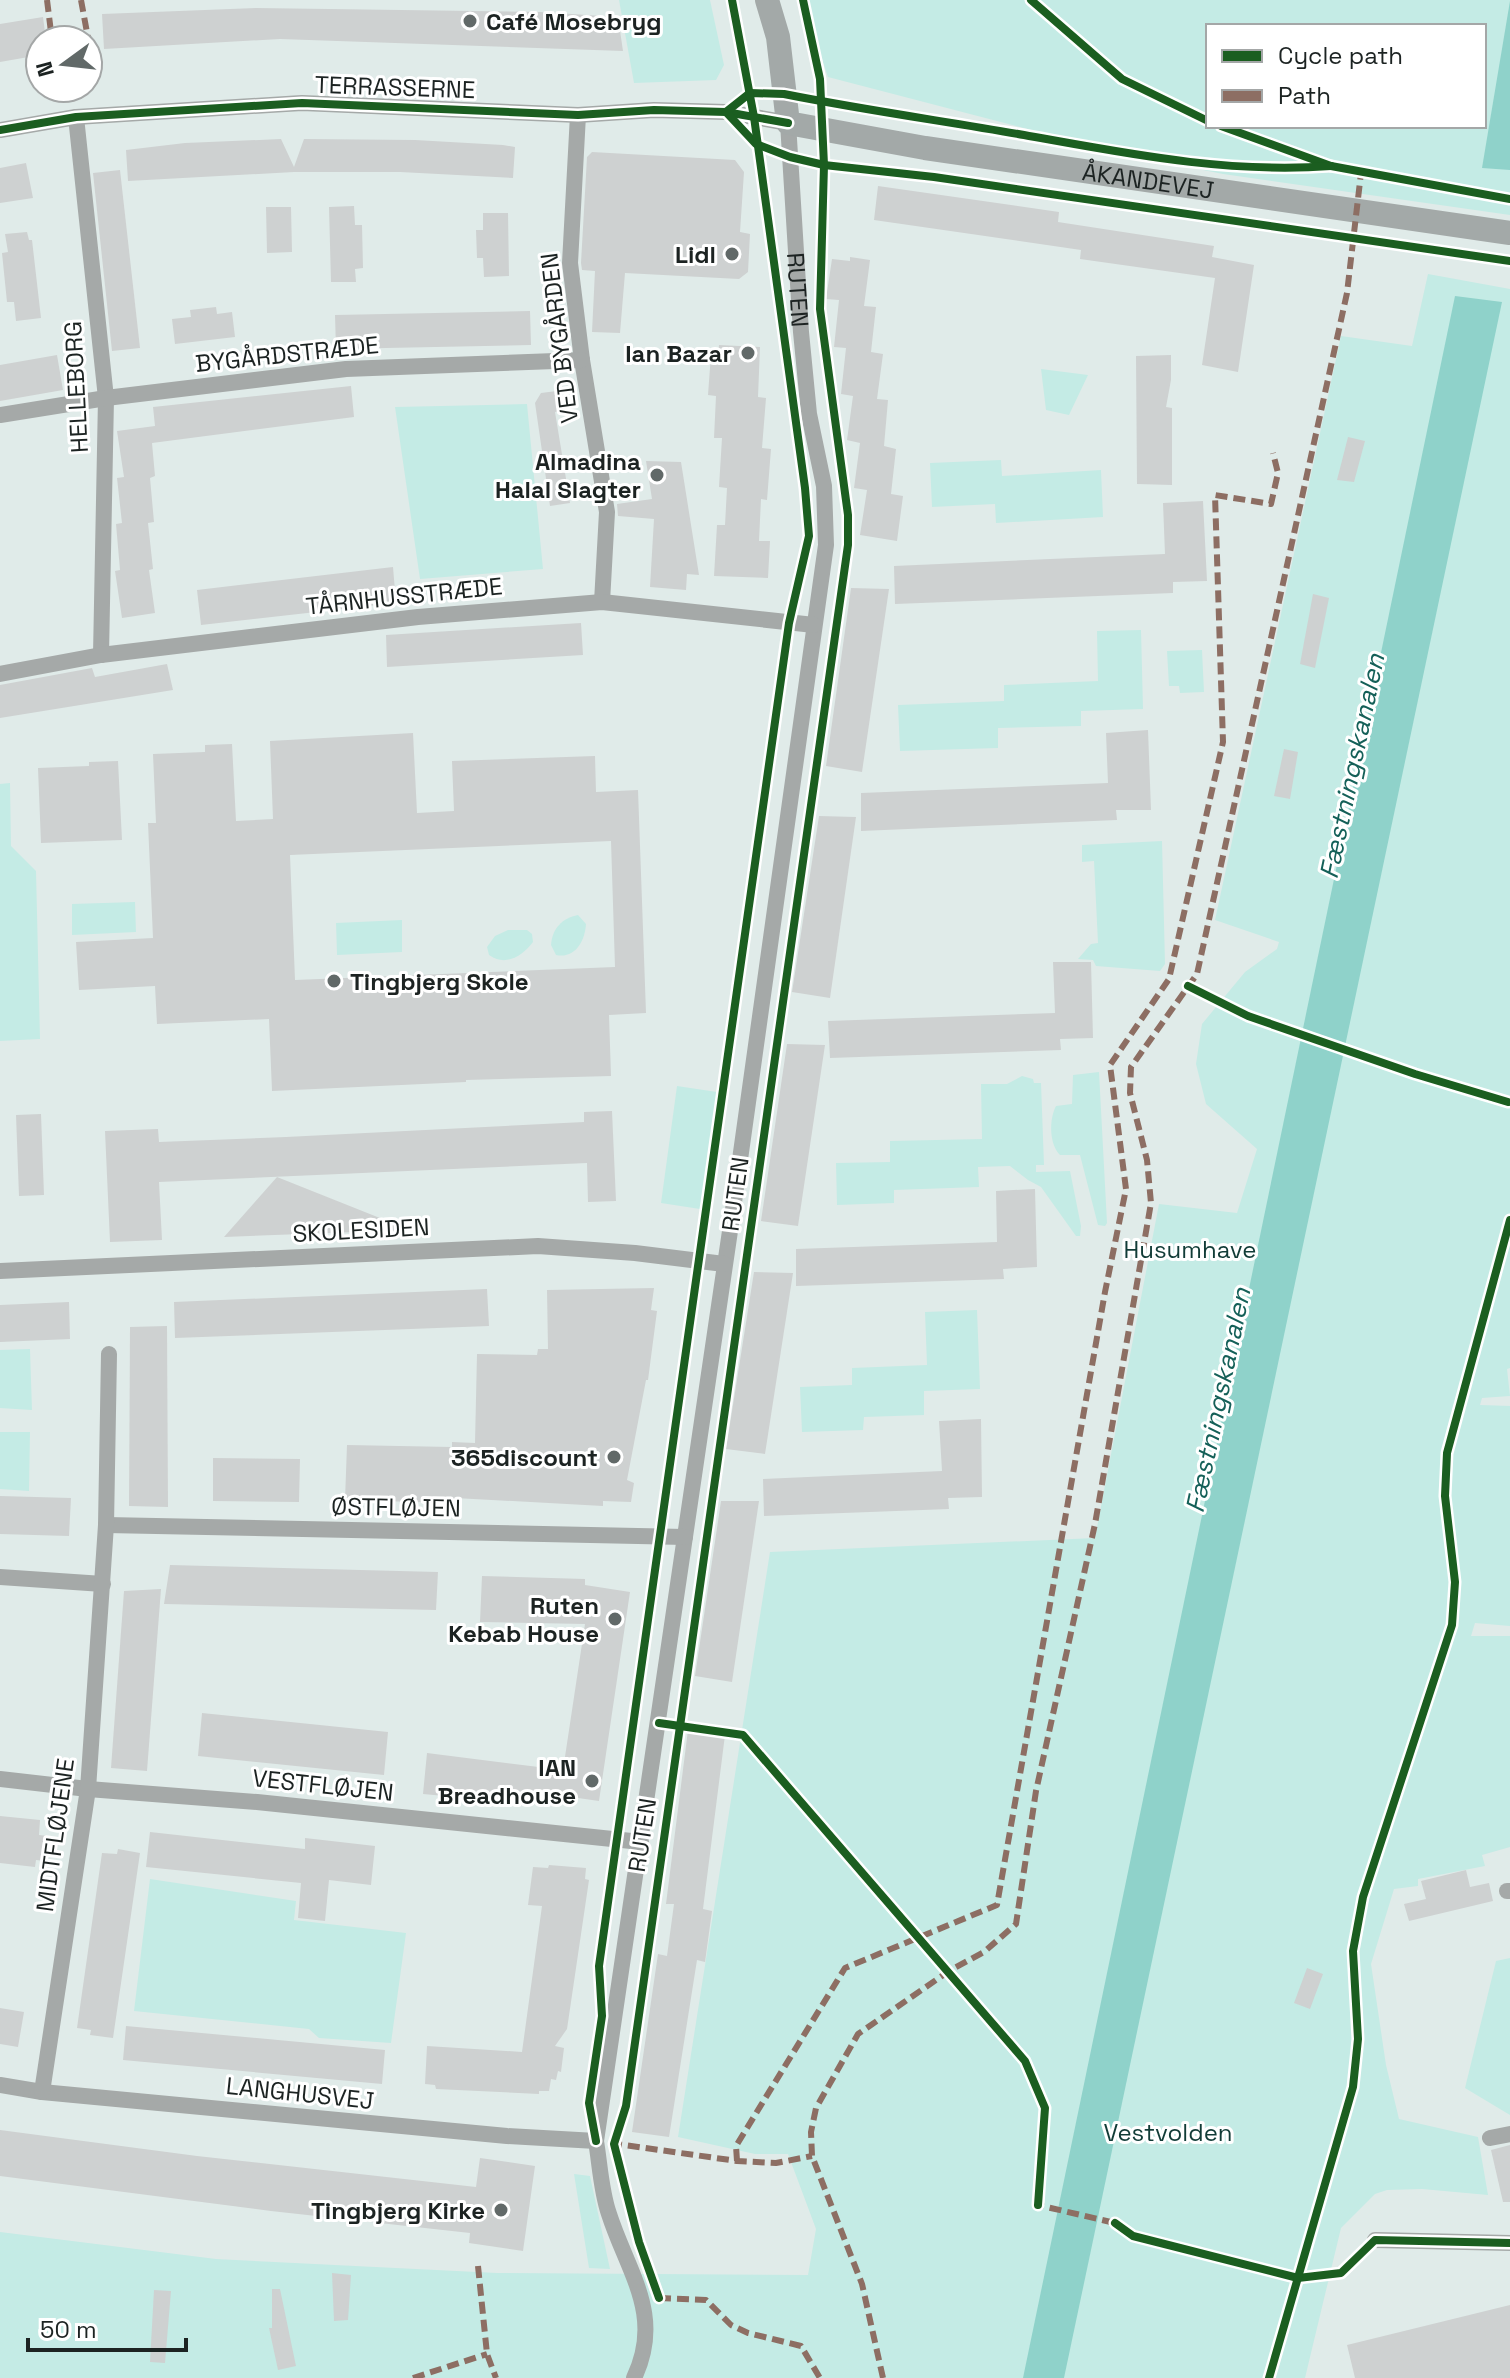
<svg xmlns="http://www.w3.org/2000/svg" width="1510" height="2378" font-family="'Space Grotesk',sans-serif">
<style>
.green{fill:#c4ebe5;fill-rule:evenodd}
.water{fill:#8fd2ca}
.building{fill:#ced1d1;fill-rule:evenodd}
.lines{fill:none;stroke-linecap:round;stroke-linejoin:round}
.street{stroke:#a5a9a8;stroke-width:16}
.secondary{stroke:#a3a9a8;stroke-width:24}
.quiet{stroke:#8d6e63;stroke-width:6;stroke-dasharray:12 6;stroke-linecap:butt}
.cycleway-casing{stroke:#fff;stroke-width:13}
.cycleway{stroke:#1b5e20;stroke-width:8}
.poi-dot{fill:#616968;stroke:#fff;stroke-width:3}
.labels{text-anchor:middle;dominant-baseline:central;stroke-width:6;stroke-linejoin:round;paint-order:stroke}
.poi-label{font-size:24px;font-weight:bold;fill:#1c2322;stroke:#fff;text-anchor:end}
.street-label{font-size:24px;fill:#1c2322;stroke:#fff}
.park-label{font-size:24px;fill:#113c37;stroke:#fff}
.water-label{font-size:26px;font-style:italic;fill:#146058;stroke:#fff}
</style>
<rect width="100%" height="100%" fill="#e0ebe9"/>
<g class="green">
<path d="M619 0H710L724 65 716 80 634 83Z"/>
<path d="M802 0H1510V215L1223 174 1119 153 828 77ZM1208 26H1484V126H1208Z"/>
<path d="M1428 274 1510 289V1368L1507 1369 1510 1396 1482 1398 1480 1405 1510 1406V1626L1475 1623 1471 1636H1510V1847L1482 1855 1485 1866 1418 1879V1886L1394 1889 1371 1964 1386 2065 1399 2119 1478 2137 1488 2195 1422 2189 1387 2190 1375 2194 1341 2228 1305 2378H0V2232L216 2259 497 2273 808 2275 816 2229 788 2154H755L678 2137 770 1552 1095 1538 1159 1204 1237 1213 1257 1149 1206 1104 1196 1064 1202 1024 1245 972 1277 949 1279 942 1215 920 1341 336 1412 346Z"/>
<path d="M1041 369 1088 375 1069 415 1046 410Z"/>
<path d="M527 404 543 569 420 579 395 407Z"/>
<path d="M1001 460 1002 476 1101 470 1103 517 996 523 995 504 932 507 930 463Z"/>
<path d="M1141 630 1143 709 1081 711V726L998 728V748L900 751 898 705 1004 701V685L1098 681 1097 631Z"/>
<path d="M1202 650 1204 692 1180 693 1179 686H1169L1167 651Z"/>
<path d="M10 783 11 846 36 871 40 1039 0 1041V784Z"/>
<path d="M1162 841 1165 964 1160 971 1096 966 1093 960 1078 959 1091 944 1098 943 1094 861 1082 862V845Z"/>
<path d="M135 902 136 932 72 935V904Z"/>
<path d="M578 915 586 924C585 941 575 959 556 955L551 945C552 929 562 918 578 915Z"/>
<path d="M402 920V952L337 955 336 923Z"/>
<path d="M508 930H527L532 934 533 942C522 956 506 967 489 955L487 947 495 936Z"/>
<path d="M1099 1072 1107 1223 1105 1226 1098 1225 1080 1155H1060C1049 1144 1049 1119 1056 1106L1072 1104 1073 1075Z"/>
<path d="M1022 1076 1033 1079 1034 1083H1041L1044 1165H1036V1172L1070 1171 1081 1226 1080 1236H1076L1041 1187 1028 1180 1010 1166 978 1167 979 1187 894 1190V1203L837 1205 836 1163 890 1162V1141L982 1139 981 1084H1007Z"/>
<path d="M677 1086 717 1092 700 1209 661 1203Z"/>
<path d="M977 1310 980 1389 924 1391V1415L864 1417 863 1430 802 1432 800 1387 852 1385V1368L927 1365 925 1312Z"/>
<path d="M30 1349 32 1410 0 1408V1350Z"/>
<path d="M0 1432H30L29 1491 0 1489Z"/>
<path d="M150 1879 296 1901 294 1920 406 1933 391 2043 319 2038 309 2029 134 2011Z"/>
<path d="M1510 1958V2115L1465 2088 1496 1961Z"/>
<path d="M574 2174 590 2176 610 2269 589 2268Z"/>
</g>
<g class="water">
<path d="M1510 1V170L1482 168Z"/>
<path d="M1455 296 1502 302 1064 2378H1023Z"/>
</g>
<g class="building">
<path d="M256 8 540 12 618 17 623 51 280 39 104 49 102 14Z"/>
<path d="M43 17 46 40H40V55L0 62V24Z"/>
<path d="M281 139 294 167 304 139 415 140 503 145 515 147 513 178 400 172H294L128 181 126 150 185 143Z"/>
<path d="M592 152 735 160 744 172 740 232 750 234 748 272 739 279 625 273 620 333 592 332 595 271 582 270 581 263 587 157Z"/>
<path d="M26 163 33 198 0 203V168Z"/>
<path d="M120 170 140 348 112 351 93 173Z"/>
<path d="M878 186 1059 212 1058 222 1214 246 1212 257 1254 265 1238 372 1202 365 1215 278 1080 259 1081 250 874 220Z"/>
<path d="M354 206 355 225H362L363 268 355 269 356 282H331L329 207Z"/>
<path d="M266 207H291L292 252 267 253Z"/>
<path d="M483 213H508L509 276 484 277 483 258H477L476 230H483Z"/>
<path d="M27 232 29 240H32L41 318 16 321 14 302H7L2 253 8 252 5 234Z"/>
<path d="M850 257 870 260 864 306 876 307 871 352 883 354 877 399 888 400 884 446 896 449 891 494 903 496 897 541 860 535 867 490 854 488 860 443 847 440 853 396 841 394 846 348 834 347 839 300 826 299 832 259 850 261Z"/>
<path d="M216 307 217 314 232 312 235 337 175 344 172 319 191 317 190 310Z"/>
<path d="M530 311 531 345 336 349 335 315Z"/>
<path d="M719 345 760 347 758 397 766 398 762 448 771 449 767 500 761 499 759 541H770L768 578 714 576 717 525H725L727 488 719 487 722 438H714L716 396 708 395 711 354H718Z"/>
<path d="M57 355 63 390 0 401V365Z"/>
<path d="M1171 355V380L1166 407 1172 408V485L1137 484 1136 356Z"/>
<path d="M351 386 354 417 152 443 155 476 150 478 154 522 148 523 153 569 149 570 155 613 122 618 115 571 120 570 116 524 122 523 117 478 124 477 117 431 155 426 153 407Z"/>
<path d="M557 391 561 411 555 412 570 503 550 506 535 403 541 393Z"/>
<path d="M1348 437 1365 441 1354 482 1337 480Z"/>
<path d="M646 461 681 462 699 575 687 574 686 590 650 587 654 519 618 516 617 504 652 499Z"/>
<path d="M1203 501 1207 581 1173 582V593L895 604 894 566 1165 554 1163 503Z"/>
<path d="M393 567 396 603 201 625 197 590Z"/>
<path d="M851 588 889 589 862 772 826 766Z"/>
<path d="M1313 594 1329 598 1315 668 1300 664Z"/>
<path d="M581 623 583 655 387 667 386 635Z"/>
<path d="M167 664 173 690 0 718V685L92 668 95 677Z"/>
<path d="M1148 730 1151 810H1116L1117 820 861 831V793L1108 783 1106 733Z"/>
<path d="M413 733 417 813 454 811 452 761 595 756 596 792 638 790 646 1013 609 1015 611 1076 466 1080V1082L272 1091 269 1019 157 1024 155 986 79 990 76 942 153 938 148 823H156L153 754 205 752V745L232 744 236 821 273 819 270 741ZM611 841 615 967 295 980 290 855Z"/>
<path d="M1284 749 1298 752 1290 799 1274 796Z"/>
<path d="M118 761 122 840 41 843 38 768 89 766V762Z"/>
<path d="M819 816 856 817 830 998 792 992Z"/>
<path d="M1053 962H1091L1093 1038 1060 1039 1061 1050 830 1058 828 1021 1055 1013Z"/>
<path d="M787 1044 825 1045 798 1226 761 1221Z"/>
<path d="M612 1111 616 1201 588 1202 587 1163 159 1182 162 1240 110 1242 105 1131 158 1129 159 1142 286 1137 584 1122V1112Z"/>
<path d="M41 1114 44 1195 19 1196 16 1115Z"/>
<path d="M277 1177 410 1230 224 1237Z"/>
<path d="M1035 1189 1037 1267 1003 1269 1004 1279 796 1286V1249L997 1242 996 1191Z"/>
<path d="M754 1272 793 1273 765 1454 726 1449Z"/>
<path d="M654 1288 651 1310 657 1311 648 1380H646L627 1480 634 1483 631 1502 603 1501V1506L455 1498 453 1503 345 1500 347 1445 452 1447V1442L475 1443 477 1354 537 1355 538 1349H548L547 1290Z"/>
<path d="M487 1289 489 1326 175 1338 174 1302Z"/>
<path d="M69 1302 70 1339 0 1342V1305Z"/>
<path d="M167 1326 168 1507 129 1506 130 1327Z"/>
<path d="M981 1419 982 1497 948 1498 949 1509 764 1516 763 1479 942 1471 939 1421Z"/>
<path d="M213 1458 300 1459 299 1502 213 1501Z"/>
<path d="M0 1496 71 1498 69 1536 0 1534Z"/>
<path d="M721 1501H759L732 1682 695 1676Z"/>
<path d="M170 1565 438 1572 436 1610 164 1604Z"/>
<path d="M482 1576 585 1579V1585L630 1592 599 1801 557 1795 555 1806 423 1794 427 1753 563 1770 585 1624 480 1622Z"/>
<path d="M161 1589 147 1771 111 1768 124 1591Z"/>
<path d="M202 1713 388 1732 384 1775 198 1756Z"/>
<path d="M688 1730 725 1735 703 1909 712 1911 705 1962 697 1960 669 2137 632 2132 658 1954 667 1956 674 1904H666Z"/>
<path d="M0 1816 40 1820 39 1835 48 1836 45 1861 36 1860 35 1867 0 1863Z"/>
<path d="M150 1832 305 1849V1838L375 1846 371 1885 329 1880 325 1921 298 1918 301 1883 146 1867Z"/>
<path d="M118 1849 140 1853 113 2038 90 2035 91 2030 77 2028 102 1853 117 1854Z"/>
<path d="M549 1865 586 1868 585 1879 589 1880 567 2029 555 2046 564 2048 561 2072 558 2071 556 2080 551 2079 549 2091H539V2094L436 2089 435 2085 425 2084 427 2046 522 2052 542 1906 528 1905 533 1867 548 1868Z"/>
<path d="M1466 1870 1470 1887 1489 1883 1493 1901 1409 1921 1404 1904 1426 1899 1421 1881Z"/>
<path d="M1307 1968 1323 1974 1310 2009 1294 2003Z"/>
<path d="M0 2008 24 2012 18 2047 0 2044Z"/>
<path d="M126 2026 385 2050 382 2084 123 2060Z"/>
<path d="M0 2130 197 2156 476 2187 480 2158 535 2166 523 2251 469 2243 470 2233 271 2211 0 2176Z"/>
<path d="M1510 2145V2202H1503L1491 2150Z"/>
<path d="M332 2273 351 2275 348 2320 334 2321Z"/>
<path d="M272 2289H280L296 2366 278 2370 269 2328H272Z"/>
<path d="M154 2290 171 2291 165 2363 150 2362Z"/>
<path d="M1510 2305V2378H1355L1347 2345Z"/>
</g>
<g class="lines">
<g class="street">
<path d="M578 115 570 263 582 360 607 512 602 602"/>
<path d="M76 117 106 398 101 655"/>
<path id="s1" d="M0 130 76 117 302 103 578 115 654 110 726 112 788 123 801 332 809 414 824 486 826 545 730 1231 596 2141C600 2165 601 2191 609 2214 628 2273 664 2315 634 2378"/>
<path d="M0 415 106 398 346 369 582 360"/>
<path d="M0 674 101 655 418 617 602 602 814 625"/>
<path d="M0 1271 538 1246 635 1253 724 1264"/>
<path d="M106 1525 685 1537"/>
<path d="M0 1577 103 1584"/>
<path d="M0 1779 88 1789 257 1802 641 1842"/>
<path d="M1507 1891H1510"/>
<path d="M0 2085 42 2092 507 2136 596 2141"/>
<path d="M42 2092 88 1789 106 1525 109 1354"/>
<path d="M1490 2138 1510 2134"/>
<path d="M1375 2240 1510 2243"/>
</g>
<path class="secondary" id="s2" d="M767 0 778 37 788 123 925 148 1510 233"/>
<g class="quiet">
<path d="M47 0 52 40"/>
<path d="M81 0 93 65"/>
<path d="M610 2143 737 2161 776 2163 812 2156"/>
<path d="M737 2161 736 2146 845 1968 997 1905 1105 1292 1126 1189 1110 1065 1169 979 1223 742 1215 495 1271 504 1278 473 1273 453"/>
<path d="M1039 2199 1038 2205 1115 2223 1121 2228"/>
<path d="M478 2266 487 2354 496 2378"/>
<path d="M659 2298 706 2300 731 2325 748 2333 801 2346 820 2378"/>
<path d="M413 2378 487 2354"/>
<path d="M883 2378 862 2284 812 2156 811 2132 816 2108 858 2034 949 1971 984 1952 1016 1924 1036 1791 1095 1524 1151 1203 1147 1160 1130 1093 1131 1067 1197 974 1347 293 1361 173"/>
</g>
<g class="cycleway-casing">
<g id="cycleway">
<path d="M1031 0 1122 79 1208 121"/>
<path d="M1221 126 1331 166 1510 199"/>
<path d="M0 130 76 117 302 103 578 115 654 110 726 112 788 123"/>
<path d="M1331 166C1227 174 1125 153 1024 135 944 121 864 110 784 94L750 93 726 112 756 144 790 157 824 165 934 177 1510 261"/>
<path d="M1188 986 1248 1016 1415 1074 1508 1102"/>
<path d="M659 1723 743 1735 1025 2061 1045 2108 1038 2205"/>
<path d="M596 2141 589 2103 602 2016 599 1966 789 623 809 536 805 488 754 117 732 0"/>
<path d="M1115 2223 1133 2236 1298 2278 1341 2273 1375 2240 1510 2243"/>
<path d="M659 2298 639 2242 614 2144 626 2106 848 545V515L820 309 824 165 820 79 803 0"/>
<path d="M1269 2378 1353 2087 1358 2039 1353 1951 1363 1897 1452 1625 1455 1582 1445 1496 1447 1453 1510 1220"/>
</g>
</g>
<use href="#cycleway" class="cycleway"/>
</g>
<g class="poi-dot">
<circle cx="470" cy="21" r="8"/>
<circle cx="732" cy="254" r="8"/>
<circle cx="748" cy="353" r="8"/>
<circle cx="657" cy="475" r="8"/>
<circle cx="334" cy="981" r="8"/>
<circle cx="614" cy="1457" r="8"/>
<circle cx="615" cy="1619" r="8"/>
<circle cx="592" cy="1781" r="8"/>
<circle cx="501" cy="2210" r="8"/>
</g>
<g class="labels">
<g class="poi-label">
<text x="486" y="21" text-anchor="start">Café Mosebryg</text>
<text x="716" y="254">Lidl</text>
<text x="732" y="353">Ian Bazar</text>
<text x="641" y="461">Almadina<tspan x="641" dy="28">Halal Slagter</tspan></text>
<text x="350" y="981" text-anchor="start">Tingbjerg Skole</text>
<text x="598" y="1457">365discount</text>
<text x="599" y="1605">Ruten<tspan x="599" dy="28">Kebab House</tspan></text>
<text x="576" y="1767">IAN<tspan x="576" dy="28">Breadhouse</tspan></text>
<text x="485" y="2210">Tingbjerg Kirke</text>
</g>
<g class="street-label">
<text transform="translate(395 87) rotate(2)">TERRASSERNE</text>
<text stroke="none"><textPath href="#s2" startOffset="490">ÅKANDEVEJ</textPath></text>
<text stroke="none"><textPath href="#s1" startOffset="958">RUTEN</textPath></text>
<text transform="translate(559 338) rotate(-97)">VED BYGÅRDEN</text>
<text transform="translate(287 354) rotate(-6)">BYGÅRDSTRÆDE</text>
<text transform="translate(76 387) rotate(-93)">HELLEBORG</text>
<text transform="translate(404 596) rotate(-6)">TÅRNHUSSTRÆDE</text>
<text transform="translate(735 1194) rotate(-82)">RUTEN</text>
<text transform="translate(361 1230) rotate(-3)">SKOLESIDEN</text>
<text transform="translate(396 1507) rotate(1)">ØSTFLØJEN</text>
<text transform="translate(323 1785) rotate(6)">VESTFLØJEN</text>
<text transform="translate(55 1835) rotate(-82)">MIDTFLØJENE</text>
<text transform="translate(642 1835) rotate(-81)">RUTEN</text>
<text transform="translate(300 2093) rotate(6)">LANGHUSVEJ</text>
</g>
<g class="park-label">
<text x="1190" y="1249">Husumhave</text>
<text x="1168" y="2132">Vestvolden</text>
</g>
<g class="water-label">
<text transform="translate(1352 766) rotate(-78)">Fæstningskanalen</text>
<text transform="translate(1218 1400) rotate(-78)">Fæstningskanalen</text>
</g>
</g>
<rect x="1206" y="24" width="280" height="104" fill="#ffffff" stroke="#a4a7a7" stroke-width="2"/>
<rect x="1222" y="50" width="40" height="12" fill="#1b5e20" stroke="#a4a7a7" stroke-width="2"/>
<text x="1278" y="64" font-size="24" fill="#1c2322">Cycle path</text>
<rect x="1222" y="90" width="40" height="12" fill="#8d6e63" stroke="#a4a7a7" stroke-width="2"/>
<text x="1278" y="104" font-size="24" fill="#1c2322">Path</text>
<g transform="translate(64 64) rotate(255)"><circle r="38" fill="#ffffff" stroke="#a4a7a7" stroke-width="2"/>
<path d="M0-6L14 30L0 20L-14 30Z" fill="#616968"/>
<text y="-12" font-size="22" font-weight="bold" text-anchor="middle" fill="#1c2322">N</text>
</g>
<path d="M28 2338v12h158v-12" fill="none" stroke="#1c2322" stroke-width="4"/>
<text x="40" y="2338" font-size="24" fill="#1c2322" stroke="#ffffff" stroke-width="6" paint-order="stroke">50 m</text>
</svg>
